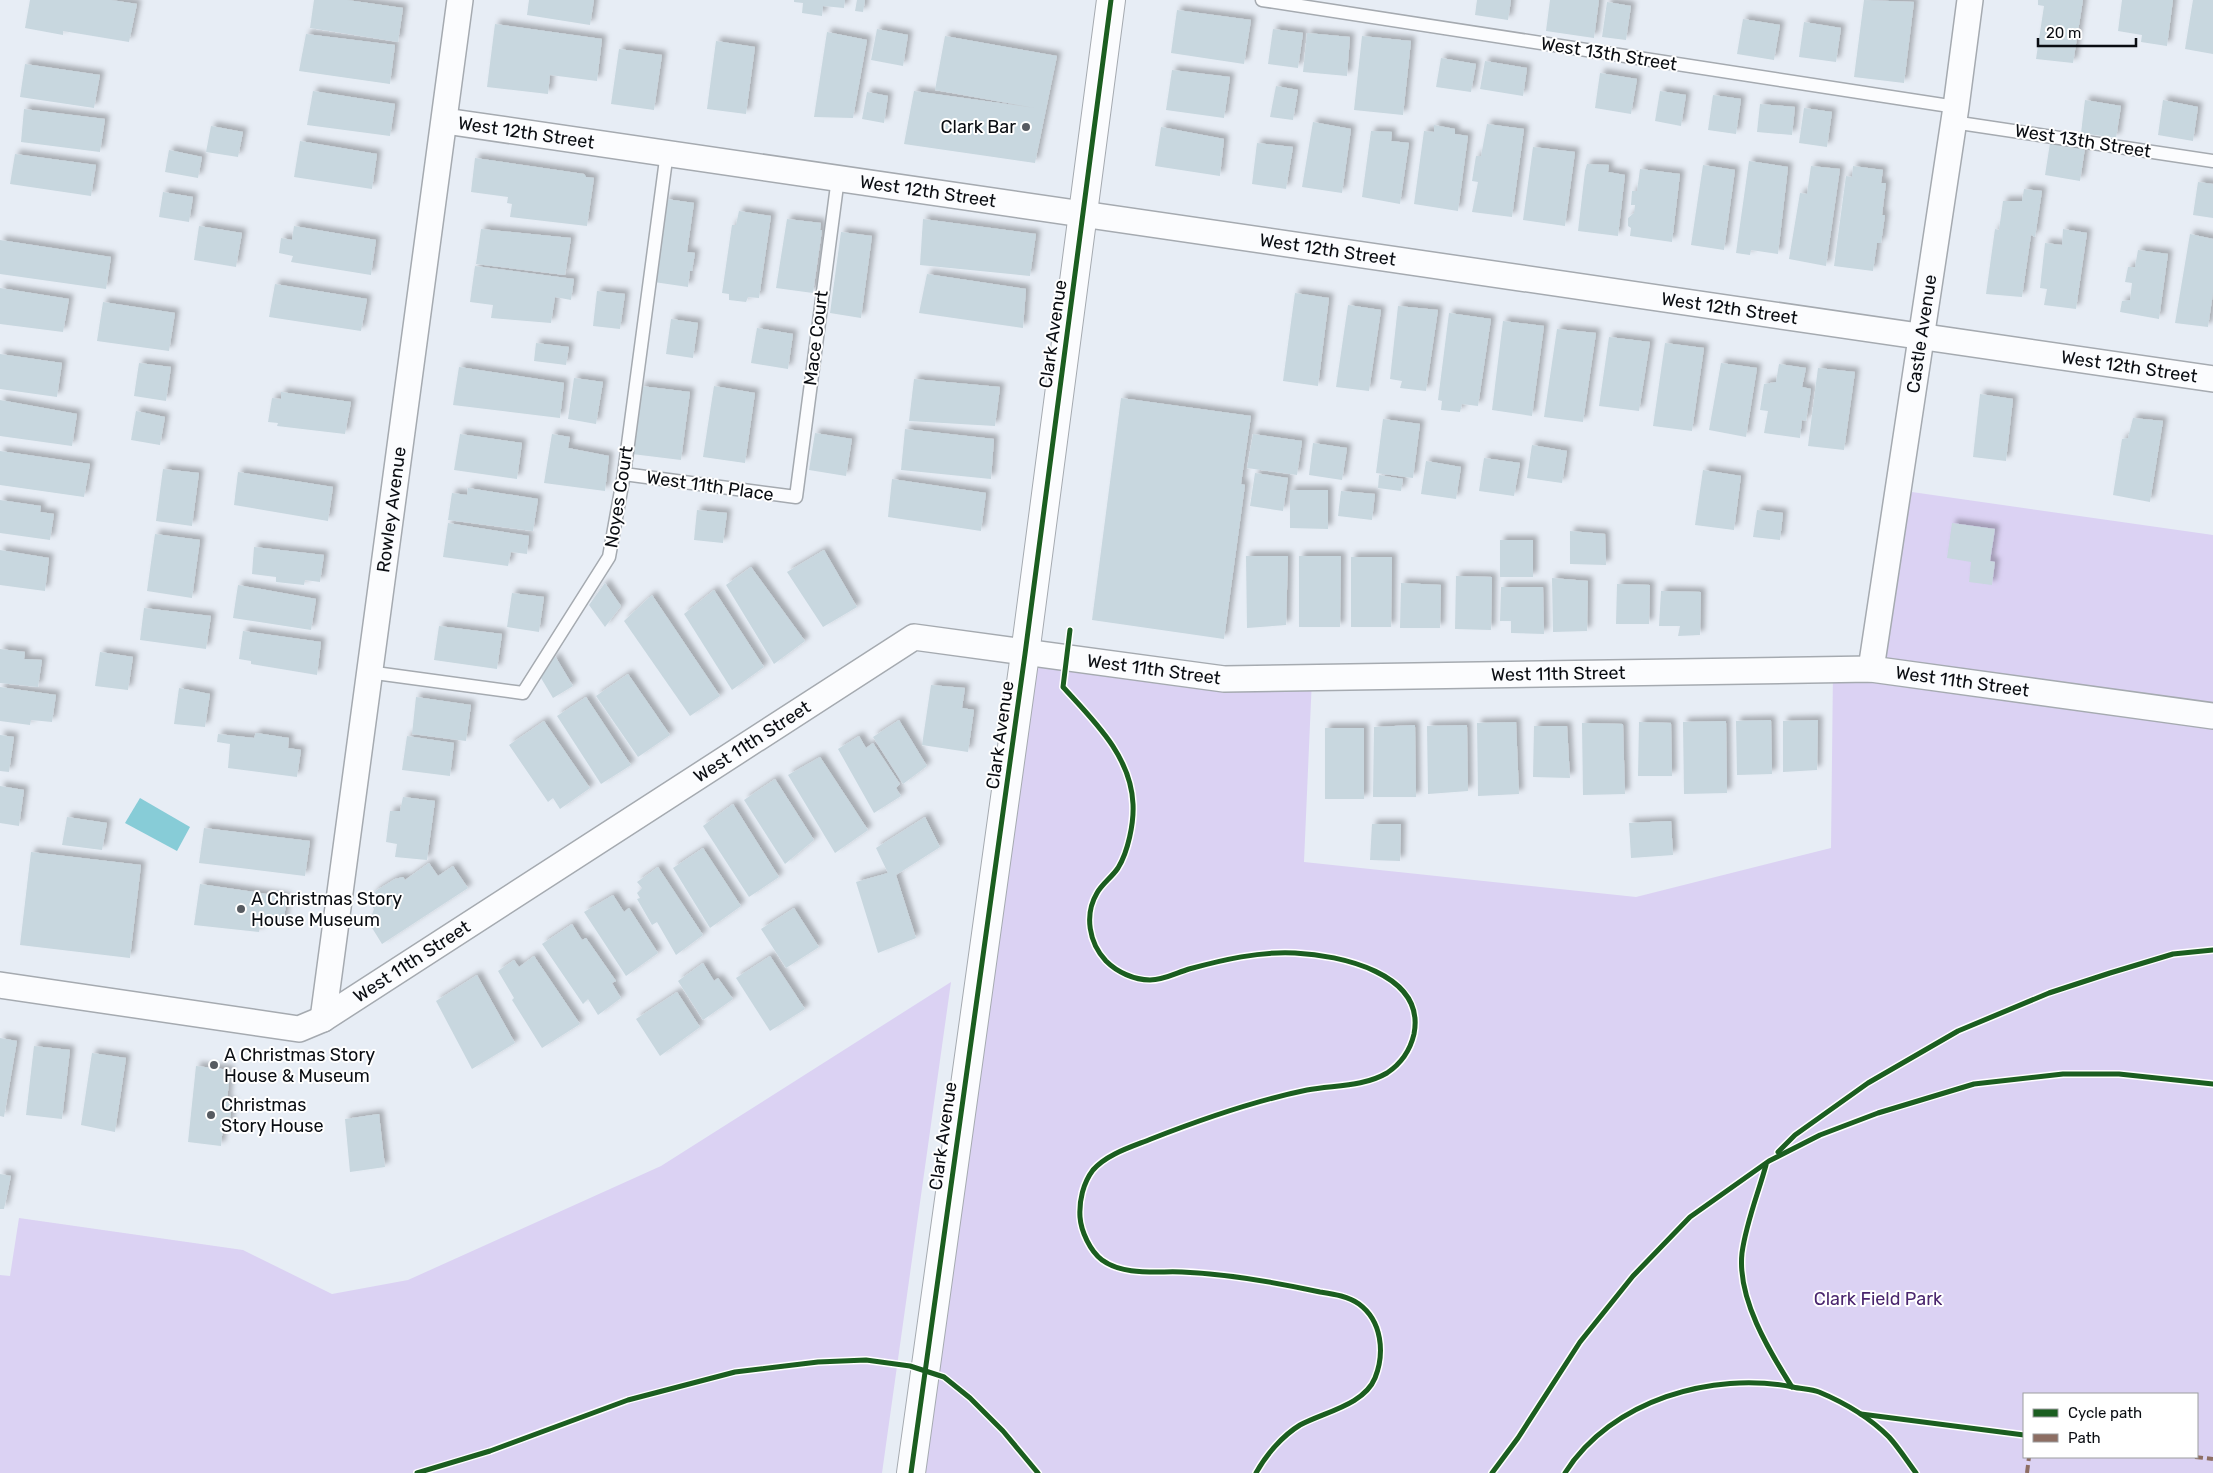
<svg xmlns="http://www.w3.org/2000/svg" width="2213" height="1473" font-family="Rubik,sans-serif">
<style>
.green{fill:#dbd2f3;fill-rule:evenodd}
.water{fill:#87ccd7}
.building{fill:#c8d7df;filter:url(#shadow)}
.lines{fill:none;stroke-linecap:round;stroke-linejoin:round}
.service-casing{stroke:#a5aab0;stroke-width:15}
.minor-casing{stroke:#a5aab0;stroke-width:28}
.tertiary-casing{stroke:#a5aab0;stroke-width:30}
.service{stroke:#fbfcfe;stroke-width:12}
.minor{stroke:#fbfcfe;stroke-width:25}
.tertiary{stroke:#fbfcfe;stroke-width:28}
.quiet{stroke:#8d6e63;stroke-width:4;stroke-dasharray:8 4;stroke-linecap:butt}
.cycleway-casing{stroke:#fff;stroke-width:8}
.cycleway{stroke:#1b5e20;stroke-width:5}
.poi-dot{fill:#575b61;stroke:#fff;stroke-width:2}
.labels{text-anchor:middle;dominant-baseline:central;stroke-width:4;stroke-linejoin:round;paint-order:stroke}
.street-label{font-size:18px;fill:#0a0d12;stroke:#fff}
.poi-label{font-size:18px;fill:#0a0d12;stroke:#fff;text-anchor:start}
.park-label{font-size:18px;fill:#4a266e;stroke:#fff}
</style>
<defs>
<filter id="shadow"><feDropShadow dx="4.5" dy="-4.5" stdDeviation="2.5" flood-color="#0004"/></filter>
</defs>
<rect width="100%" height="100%" fill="#e7edf5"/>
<g class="green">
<path d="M1898 490 2213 535V1473H911L1025 654 1312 678 1304 862 1636 897 1831 848 1833 670 1871 669ZM2024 1394H2197V1457H2024Z"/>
<path d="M951 982 882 1473H0V1275L10 1276 19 1218 243 1250 332 1294 408 1280 661 1166Z"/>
</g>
<path class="water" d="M140 798 190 827 177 851 125 823Z"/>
<g class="building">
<path d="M30 0H111L137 4 129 42 63 31V35L25 28Z"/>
<path d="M314 0H347L403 8 398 42 310 28Z"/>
<path d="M529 0H594L590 25 527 15Z"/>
<path d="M794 0H845L844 8 823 6 822 16 802 13 803 3 794 2Z"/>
<path d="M857 0H865L863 12 855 11Z"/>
<path d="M1477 0H1511L1508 20 1475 15Z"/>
<path d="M1550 0H1599L1594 38 1546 31Z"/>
<path d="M1864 0 1914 2 1904 83 1854 77Z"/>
<path d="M2038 0H2083L2073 63 2036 59 2044 6 2038 5Z"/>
<path d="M2122 0H2173L2167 46 2141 42 2142 35 2118 31Z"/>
<path d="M2193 0H2213V54L2185 49Z"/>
<path d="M1607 2 1631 6 1626 40 1602 37Z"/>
<path d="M1177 10 1251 20 1244 64 1171 53Z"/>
<path d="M1743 19 1780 25 1774 60 1737 54Z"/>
<path d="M1804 22 1841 28 1836 62 1799 57Z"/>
<path d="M495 24 602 39 597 81 550 75 548 94 487 87Z"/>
<path d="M877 29 908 35 903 66 871 60Z"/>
<path d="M1273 29 1303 33 1298 68 1268 64Z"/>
<path d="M827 32 867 40 853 118 814 117Z"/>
<path d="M1307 33 1350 37 1347 76 1303 72Z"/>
<path d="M306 34 395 45 390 84 299 71Z"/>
<path d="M945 36 1057 56 1035 163 904 144 914 91 1035 108 935 90Z"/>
<path d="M1362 36 1411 41 1403 115 1354 110Z"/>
<path d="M716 41 755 47 746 114 707 109Z"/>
<path d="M619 49 662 55 654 110 611 104Z"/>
<path d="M1441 58 1476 64 1471 92 1436 87Z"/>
<path d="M1485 61 1527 68 1523 96 1480 89Z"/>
<path d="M25 64 100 75 94 108 20 97Z"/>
<path d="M1172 70 1230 77 1224 118 1166 110Z"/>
<path d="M1600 73 1637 79 1631 114 1595 108Z"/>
<path d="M1276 86 1298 90 1293 120 1270 117Z"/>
<path d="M313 91 395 104 390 136 307 125Z"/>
<path d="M1660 91 1686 95 1681 126 1655 121Z"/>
<path d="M867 92 888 96 884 123 862 119Z"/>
<path d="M1713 95 1741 99 1736 134 1708 130Z"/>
<path d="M2085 100 2121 106 2116 138 2081 133Z"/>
<path d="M2163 100 2198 107 2193 141 2158 135Z"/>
<path d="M1760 104 1795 107 1792 135 1757 132Z"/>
<path d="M1804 108 1832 112 1827 147 1799 143Z"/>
<path d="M24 109 105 119 100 152 21 142Z"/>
<path d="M1313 122 1351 129 1342 193 1302 187Z"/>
<path d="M1487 124 1524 129 1512 217 1472 212 1478 182 1472 181 1476 156H1481Z"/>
<path d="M1434 125 1455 129V134L1468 136 1458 211 1414 204 1424 131 1434 132Z"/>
<path d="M211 126 243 132 238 157 206 152Z"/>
<path d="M1161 127 1224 139 1220 176 1155 166Z"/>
<path d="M1371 131 1392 132 1391 141 1409 143 1400 204 1362 197Z"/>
<path d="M300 141 377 154 372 189 294 177Z"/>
<path d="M1257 143 1293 147 1286 189 1252 184Z"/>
<path d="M2050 143 2085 148 2080 181 2045 175Z"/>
<path d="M1533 147 1575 152 1565 226 1523 220Z"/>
<path d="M169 150 202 157 198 178 165 172Z"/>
<path d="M15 154 96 165 91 196 10 184Z"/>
<path d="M475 158 584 174 586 177 594 178 587 226 510 217 512 204 507 203 508 197 471 192Z"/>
<path d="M1749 161 1788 167 1778 254 1751 250 1750 255 1736 253Z"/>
<path d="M1587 164 1609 165 1608 172 1625 175 1618 236 1578 231 1585 171Z"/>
<path d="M1703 165 1735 170 1724 250 1691 245Z"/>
<path d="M1811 166 1840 169 1826 266 1789 259 1800 193 1807 194Z"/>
<path d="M1853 166 1883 170 1881 183H1886L1882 215H1885L1881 243H1877L1873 271 1834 266 1846 176 1852 177Z"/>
<path d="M1640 169 1680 174 1672 242 1630 236 1631 228 1628 226V218L1634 213 1635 205H1631L1632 191H1637Z"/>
<path d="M2198 182 2213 184V218L2193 215Z"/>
<path d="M2024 189 2042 191 2035 237 2031 235 2022 297 1986 294 1995 229 1999 230 2003 201H2022Z"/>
<path d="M163 192 193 197 189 222 159 217Z"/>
<path d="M666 199 694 203 687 252 695 253 692 271H690L688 287 654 282Z"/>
<path d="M739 211 771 216 759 298 748 297 746 302 729 300V294L722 293 732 225H736Z"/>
<path d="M787 219 821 223 820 230H822L813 293 776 288Z"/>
<path d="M923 219 1036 234 1030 276 920 265Z"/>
<path d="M199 226 242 233 236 267 194 260Z"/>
<path d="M294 226 376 240 371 275 291 262 293 256 279 253 281 238 292 240Z"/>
<path d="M481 229 571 238 565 275 476 264Z"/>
<path d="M2063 229 2087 233 2076 309 2044 305 2047 289 2040 288 2045 243 2062 245Z"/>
<path d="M841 232 872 236 861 318 830 313Z"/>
<path d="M2190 234 2213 239V293L2208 327 2175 323Z"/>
<path d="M0 240 111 257 106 289 0 274Z"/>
<path d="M2138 250 2168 254 2159 319 2120 312 2122 301 2130 300 2132 283 2125 282 2128 267H2135Z"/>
<path d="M475 266 574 279 571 300 555 297 551 323 491 318 493 305 470 302Z"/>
<path d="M927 274 1026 289 1023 328 919 313Z"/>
<path d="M275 284 367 299 361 331 269 317Z"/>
<path d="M0 288 69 299 63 332 0 324Z"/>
<path d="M597 291 625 294 620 329 593 326Z"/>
<path d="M1295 293 1329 298 1318 386 1283 381Z"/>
<path d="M103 302 175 313 169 351 97 341Z"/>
<path d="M1348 305 1381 310 1369 391 1336 387Z"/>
<path d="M1398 306 1438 310 1426 391 1400 388 1402 381 1390 379Z"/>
<path d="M1449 313 1491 319 1478 406 1462 404 1460 412 1441 410 1442 401 1438 400Z"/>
<path d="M671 319 698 323 693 358 666 354Z"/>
<path d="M1503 321 1544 326 1532 416 1492 410Z"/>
<path d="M757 328 793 334 788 369 751 363Z"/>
<path d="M1557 329 1596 333 1583 422 1544 417Z"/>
<path d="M1609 337 1650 342 1639 411 1599 406Z"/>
<path d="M536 343 569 347 566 365 534 361Z"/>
<path d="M1665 343 1704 348 1692 431 1653 426Z"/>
<path d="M0 354 62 363 57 397 0 389Z"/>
<path d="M139 363 171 367 166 401 134 396Z"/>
<path d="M1721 363 1757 368 1746 437 1709 430Z"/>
<path d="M1779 364 1806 368 1802 387 1811 389 1806 421 1802 420 1800 438 1764 433 1768 411 1760 410 1764 384 1776 382Z"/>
<path d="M459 367 564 383 560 418 453 405Z"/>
<path d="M1818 368 1855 372 1844 450 1808 446Z"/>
<path d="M574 378 603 382 596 424 568 419Z"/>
<path d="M914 379 1000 387 995 426 909 421Z"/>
<path d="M641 386 690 392 681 460 632 454Z"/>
<path d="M714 386 755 393 745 463 703 457Z"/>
<path d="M281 392 351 402 345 434 277 426 278 423 268 422 272 398 281 399Z"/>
<path d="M1980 394 2013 399 2006 461 1973 457Z"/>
<path d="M1121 398 1251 416 1241 484 1245 485 1224 639 1092 620Z"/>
<path d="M0 400 77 414 72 446 0 436Z"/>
<path d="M136 411 165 417 160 445 131 440Z"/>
<path d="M2133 418 2163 421 2150 502 2113 495 2122 439 2128 438Z"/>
<path d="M1383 419 1420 424 1413 478 1376 473Z"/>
<path d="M905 429 994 439 991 479 901 470Z"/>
<path d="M815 433 852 439 846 476 809 470Z"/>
<path d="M460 434 522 443 517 479 454 470Z"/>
<path d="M552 434 570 437 568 448 609 456 605 491 544 483Z"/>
<path d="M1253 434 1302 441 1297 475 1247 468Z"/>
<path d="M1313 443 1347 448 1342 480 1309 475Z"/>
<path d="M1532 445 1567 451 1562 483 1527 478Z"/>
<path d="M0 451 90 464 84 497 0 485Z"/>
<path d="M1484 458 1520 463 1514 496 1479 491Z"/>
<path d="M1426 461 1461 467 1456 499 1421 494Z"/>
<path d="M163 469 199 473 192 526 156 521Z"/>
<path d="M1703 470 1741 476 1734 530 1695 525Z"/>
<path d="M238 472 333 487 328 521 234 505Z"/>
<path d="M1255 473 1288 478 1283 511 1250 506Z"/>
<path d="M1379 475 1403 479 1401 491 1378 488Z"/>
<path d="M892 479 986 493 981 531 888 517Z"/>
<path d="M468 488 538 499 533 531 448 520 452 493 467 495Z"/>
<path d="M1290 490H1328V529L1290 528Z"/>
<path d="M1341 491 1375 494 1372 520 1338 516Z"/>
<path d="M0 500 41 506 40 512 54 514 50 540 0 533Z"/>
<path d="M697 510 727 513 723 543 694 540Z"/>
<path d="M1757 510 1783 513 1780 540 1753 537Z"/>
<path d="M448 523 529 536 527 554 511 552 508 566 443 557Z"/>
<path d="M1952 523 1995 529 1990 561 1995 562 1992 585 1969 582 1971 562 1947 558Z"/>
<path d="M1570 531 1605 534 1606 565 1570 564Z"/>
<path d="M155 534 200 540 192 598 147 591Z"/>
<rect x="1500" y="540" width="33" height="37"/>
<path d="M254 547 324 555 320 582 305 580 304 585 276 582V577L252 574Z"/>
<path d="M0 550 49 558 45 591 0 585Z"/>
<path d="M824 550 857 607 823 627 787 572Z"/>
<path d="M1246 556H1288L1286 625 1247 628Z"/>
<path d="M1299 556H1341L1340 627H1299Z"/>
<path d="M1351 557H1392L1391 627H1351Z"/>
<path d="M751 567 805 641 774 664 726 585Z"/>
<path d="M1456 576 1492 577 1491 630 1455 629Z"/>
<path d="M1552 578 1588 581 1587 631 1553 632Z"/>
<path d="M605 583 621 606 605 627 589 605Z"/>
<path d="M1401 583 1441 585 1440 628H1400Z"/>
<path d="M1617 584 1650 585 1649 624H1616Z"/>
<path d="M238 585 316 599 311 630 233 618Z"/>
<path d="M1501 587H1543L1544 634 1511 633V621H1500Z"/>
<path d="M714 590 764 667 732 690 684 614Z"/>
<path d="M1661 591 1701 592 1700 635 1678 636 1680 626H1659Z"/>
<path d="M512 593 544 597 539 632 507 627Z"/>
<path d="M652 595 720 696 690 716 624 621Z"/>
<path d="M144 608 211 616 206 649 140 640Z"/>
<path d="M439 626 502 634 497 669 434 660Z"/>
<path d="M243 631 321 642 317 675 251 664V661L239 659Z"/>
<path d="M0 649 25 652 24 659 42 660 38 687 0 683Z"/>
<path d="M100 652 133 657 128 690 95 686Z"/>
<path d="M555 656 573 686 553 698 541 678Z"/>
<path d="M628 674 670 735 638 757 596 696Z"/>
<path d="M931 685 965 688 962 708 974 710 968 752 922 745Z"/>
<path d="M0 687 56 695 52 722 31 720 30 725 0 721Z"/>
<path d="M179 688 210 694 205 727 174 724Z"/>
<path d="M416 697 471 705 466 741 412 734Z"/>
<path d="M586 697 631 765 601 784 557 716Z"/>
<path d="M899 720 927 766 903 784 873 737Z"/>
<path d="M1771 720 1772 774 1737 775 1736 721Z"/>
<path d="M1818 720 1817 770 1783 772V721Z"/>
<path d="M544 721 590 788 560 809 553 798 548 802 509 745Z"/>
<path d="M1726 721 1727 793 1684 794 1683 722Z"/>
<path d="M1516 722 1519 794 1478 796 1477 723Z"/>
<path d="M1639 722 1671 723 1672 776H1638Z"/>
<path d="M1582 723 1623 724 1625 794 1583 795Z"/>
<path d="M1415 725 1416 797H1373L1374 727Z"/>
<path d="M1467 725 1468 791 1428 794 1427 726Z"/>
<path d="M1534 726H1567L1570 778 1533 777Z"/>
<rect x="1325" y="728" width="39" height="71"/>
<path d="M256 733 289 738 288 748 301 750 297 777 228 768 230 744 217 742 218 734 254 738Z"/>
<path d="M0 735 14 737 9 772 0 771Z"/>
<path d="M407 736 454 743 450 776 402 770Z"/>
<path d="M859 736 866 748 873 743 900 784 896 788 901 796 874 813 838 749Z"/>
<path d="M820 757 868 830 835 853 788 775Z"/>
<path d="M775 779 814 840 785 864 744 800Z"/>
<path d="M0 786 24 790 19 826 0 823Z"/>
<path d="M403 797 435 801 427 860 395 857 397 844 386 842 390 811H400Z"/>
<path d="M733 804 779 877 749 897 703 826Z"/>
<path d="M67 817 107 823 102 850 62 845Z"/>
<path d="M925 817 940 847 896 875 916 938 878 953 856 882 888 873 876 848Z"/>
<path d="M1671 821 1673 855 1631 858 1629 823Z"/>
<path d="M1372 824H1401L1400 861 1370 860Z"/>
<path d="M204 828 310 841 305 876 199 863Z"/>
<path d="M703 848 741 906 710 928 673 868Z"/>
<path d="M31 852 141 865 130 958 20 945Z"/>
<path d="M429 863 438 876 453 866 468 888 382 944 369 923 374 909 370 903 372 896 377 890 395 879 403 877 405 880Z"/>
<path d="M658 867 703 935 676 955 657 922 652 925 637 899 640 898 637 893 642 888 637 882Z"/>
<path d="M200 884 287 897 283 925 261 922 259 932 194 925Z"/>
<path d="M613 895 624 912 629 908 658 953 626 976 584 912Z"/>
<path d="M794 908 819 947 786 968 761 929Z"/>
<path d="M572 924 582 940 586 938 616 981 612 983 621 998 598 1015 588 999 583 1004 542 944Z"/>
<path d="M534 956 580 1024 542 1048 512 1000 514 998 498 971 514 960 519 967Z"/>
<path d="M770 956 805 1009 770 1031 736 978Z"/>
<path d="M703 963 714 981 718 978 733 999 703 1020 678 981Z"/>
<path d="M477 975 515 1043 472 1069 436 1001Z"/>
<path d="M677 992 700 1027 660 1056 636 1019Z"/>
<path d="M0 1038 17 1041 4 1117 0 1116Z"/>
<path d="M34 1046 70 1050 62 1119 26 1115Z"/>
<path d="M92 1053 126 1058 115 1132 81 1125Z"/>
<path d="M196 1066 230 1070 227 1102H232L229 1128 223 1127 221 1146 188 1142Z"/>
<path d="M379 1114 385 1167 350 1172 345 1119Z"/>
<path d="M0 1174 11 1176 4 1209H0Z"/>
</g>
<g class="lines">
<g class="service-casing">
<g id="service">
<path d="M1262 0 1956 107"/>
<path d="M1953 122 2213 161"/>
<path d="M624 474 796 497 838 178"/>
<path d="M368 672 523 693 609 557 624 474 667 152"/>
</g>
</g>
<g class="minor-casing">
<g id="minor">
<path id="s1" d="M445 121 2213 379"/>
<path id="s2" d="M1871 669 1956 107 1970 0"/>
<path id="s3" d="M0 985 299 1029 323 1019 914 637 1224 679 1871 669 2213 716"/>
<path id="s4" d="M323 1019 460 0"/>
</g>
</g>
<g class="tertiary-casing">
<path id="tertiary" d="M911 1473 1025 654 1111 0"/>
</g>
<use href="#service" class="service"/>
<use href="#minor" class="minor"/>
<use href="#tertiary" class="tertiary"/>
<g class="quiet">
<path d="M2195 1457 2213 1459"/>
<path d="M2027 1473 2029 1457"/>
</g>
<g class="cycleway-casing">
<g id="cycleway">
<path d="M1070 630 1063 687C1094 721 1131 756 1133 804 1134 823 1128 852 1118 868 1112 877 1102 884 1097 893 1084 915 1089 943 1106 961 1117 972 1134 980 1150 980 1164 980 1176 973 1189 969 1222 960 1260 951 1295 953 1339 955 1426 973 1414 1034 1410 1051 1402 1063 1387 1073 1363 1087 1334 1085 1307 1090 1253 1101 1202 1119 1151 1139 1131 1147 1107 1154 1093 1170 1083 1183 1079 1201 1080 1217 1081 1231 1090 1251 1102 1260 1124 1276 1156 1271 1182 1272 1228 1274 1274 1282 1320 1292 1333 1294 1348 1296 1359 1304 1382 1321 1385 1353 1375 1378 1364 1405 1324 1412 1300 1425 1282 1436 1266 1455 1256 1473"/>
<path d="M1778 1152 1795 1135 1868 1083 1958 1031 2049 993 2110 973 2173 954 2213 950"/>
<path d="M1766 1165C1758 1194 1746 1223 1742 1253 1737 1298 1769 1351 1792 1387"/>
<path d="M1861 1414 2024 1435"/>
<path d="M417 1473 490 1451 628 1400 735 1372 818 1362 866 1360 910 1366 944 1377 970 1398 1003 1431 1038 1473"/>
<path d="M911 1473 1025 654 1111 0"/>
<path d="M1492 1473 1518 1438 1580 1342 1633 1276 1690 1217 1769 1161 1820 1135 1878 1113 1974 1084 2063 1074H2119L2213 1084"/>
<path d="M1565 1473C1611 1400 1713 1371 1793 1387 1801 1389 1811 1389 1819 1392 1843 1402 1870 1418 1889 1437 1899 1448 1907 1461 1916 1473"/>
</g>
</g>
<use href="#cycleway" class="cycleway"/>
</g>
<g class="poi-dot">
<circle cx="1026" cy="127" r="5"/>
<circle cx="241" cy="909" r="5"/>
<circle cx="214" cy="1065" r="5"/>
<circle cx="211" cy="1115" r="5"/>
</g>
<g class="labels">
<g class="street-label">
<text transform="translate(1609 54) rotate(9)">West 13th Street</text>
<text stroke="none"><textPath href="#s1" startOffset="82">West 12th Street</textPath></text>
<text transform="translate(2083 141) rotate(9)">West 13th Street</text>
<text stroke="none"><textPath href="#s1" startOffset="488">West 12th Street</textPath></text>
<text stroke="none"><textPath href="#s1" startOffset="892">West 12th Street</textPath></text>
<text stroke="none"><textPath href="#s1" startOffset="1298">West 12th Street</textPath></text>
<text transform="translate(1053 334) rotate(-82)">Clark Avenue</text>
<text stroke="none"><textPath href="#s2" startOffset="339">Castle Avenue</textPath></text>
<text transform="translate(816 338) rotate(-83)">Mace Court</text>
<text stroke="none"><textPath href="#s1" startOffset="1702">West 12th Street</textPath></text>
<text transform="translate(710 486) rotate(8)">West 11th Place</text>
<text transform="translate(619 497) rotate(-81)">Noyes Court</text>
<text stroke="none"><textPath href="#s4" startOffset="514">Rowley Avenue</textPath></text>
<text stroke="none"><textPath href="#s3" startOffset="1274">West 11th Street</textPath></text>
<text stroke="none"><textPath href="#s3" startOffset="1679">West 11th Street</textPath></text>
<text stroke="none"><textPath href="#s3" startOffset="2084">West 11th Street</textPath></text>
<text transform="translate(1000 735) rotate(-82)">Clark Avenue</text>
<text stroke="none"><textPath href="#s3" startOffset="839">West 11th Street</textPath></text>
<text stroke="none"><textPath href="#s3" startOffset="434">West 11th Street</textPath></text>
<text transform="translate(943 1136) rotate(-82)">Clark Avenue</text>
</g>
<g class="poi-label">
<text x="1016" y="127" text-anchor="end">Clark Bar</text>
<text x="251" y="899">A Christmas Story<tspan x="251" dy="21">House Museum</tspan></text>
<text x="224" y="1055">A Christmas Story<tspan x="224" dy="21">House &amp; Museum</tspan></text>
<text x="221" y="1105">Christmas<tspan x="221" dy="21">Story House</tspan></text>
</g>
<g class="park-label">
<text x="1878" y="1299">Clark Field Park</text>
</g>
</g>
<rect x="2023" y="1393" width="175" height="65" fill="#ffffff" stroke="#9d9ea0"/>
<rect x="2033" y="1409" width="25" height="8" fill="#1b5e20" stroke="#9d9ea0"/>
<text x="2068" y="1418" font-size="15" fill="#0a0d12">Cycle path</text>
<rect x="2033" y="1434" width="25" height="8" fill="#8d6e63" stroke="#9d9ea0"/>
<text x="2068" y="1443" font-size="15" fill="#0a0d12">Path</text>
<path d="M2038 38v8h98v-8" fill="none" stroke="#0a0d12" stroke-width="2.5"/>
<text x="2046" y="38" font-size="15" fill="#0a0d12" stroke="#ffffff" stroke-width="4" paint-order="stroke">20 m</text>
</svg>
